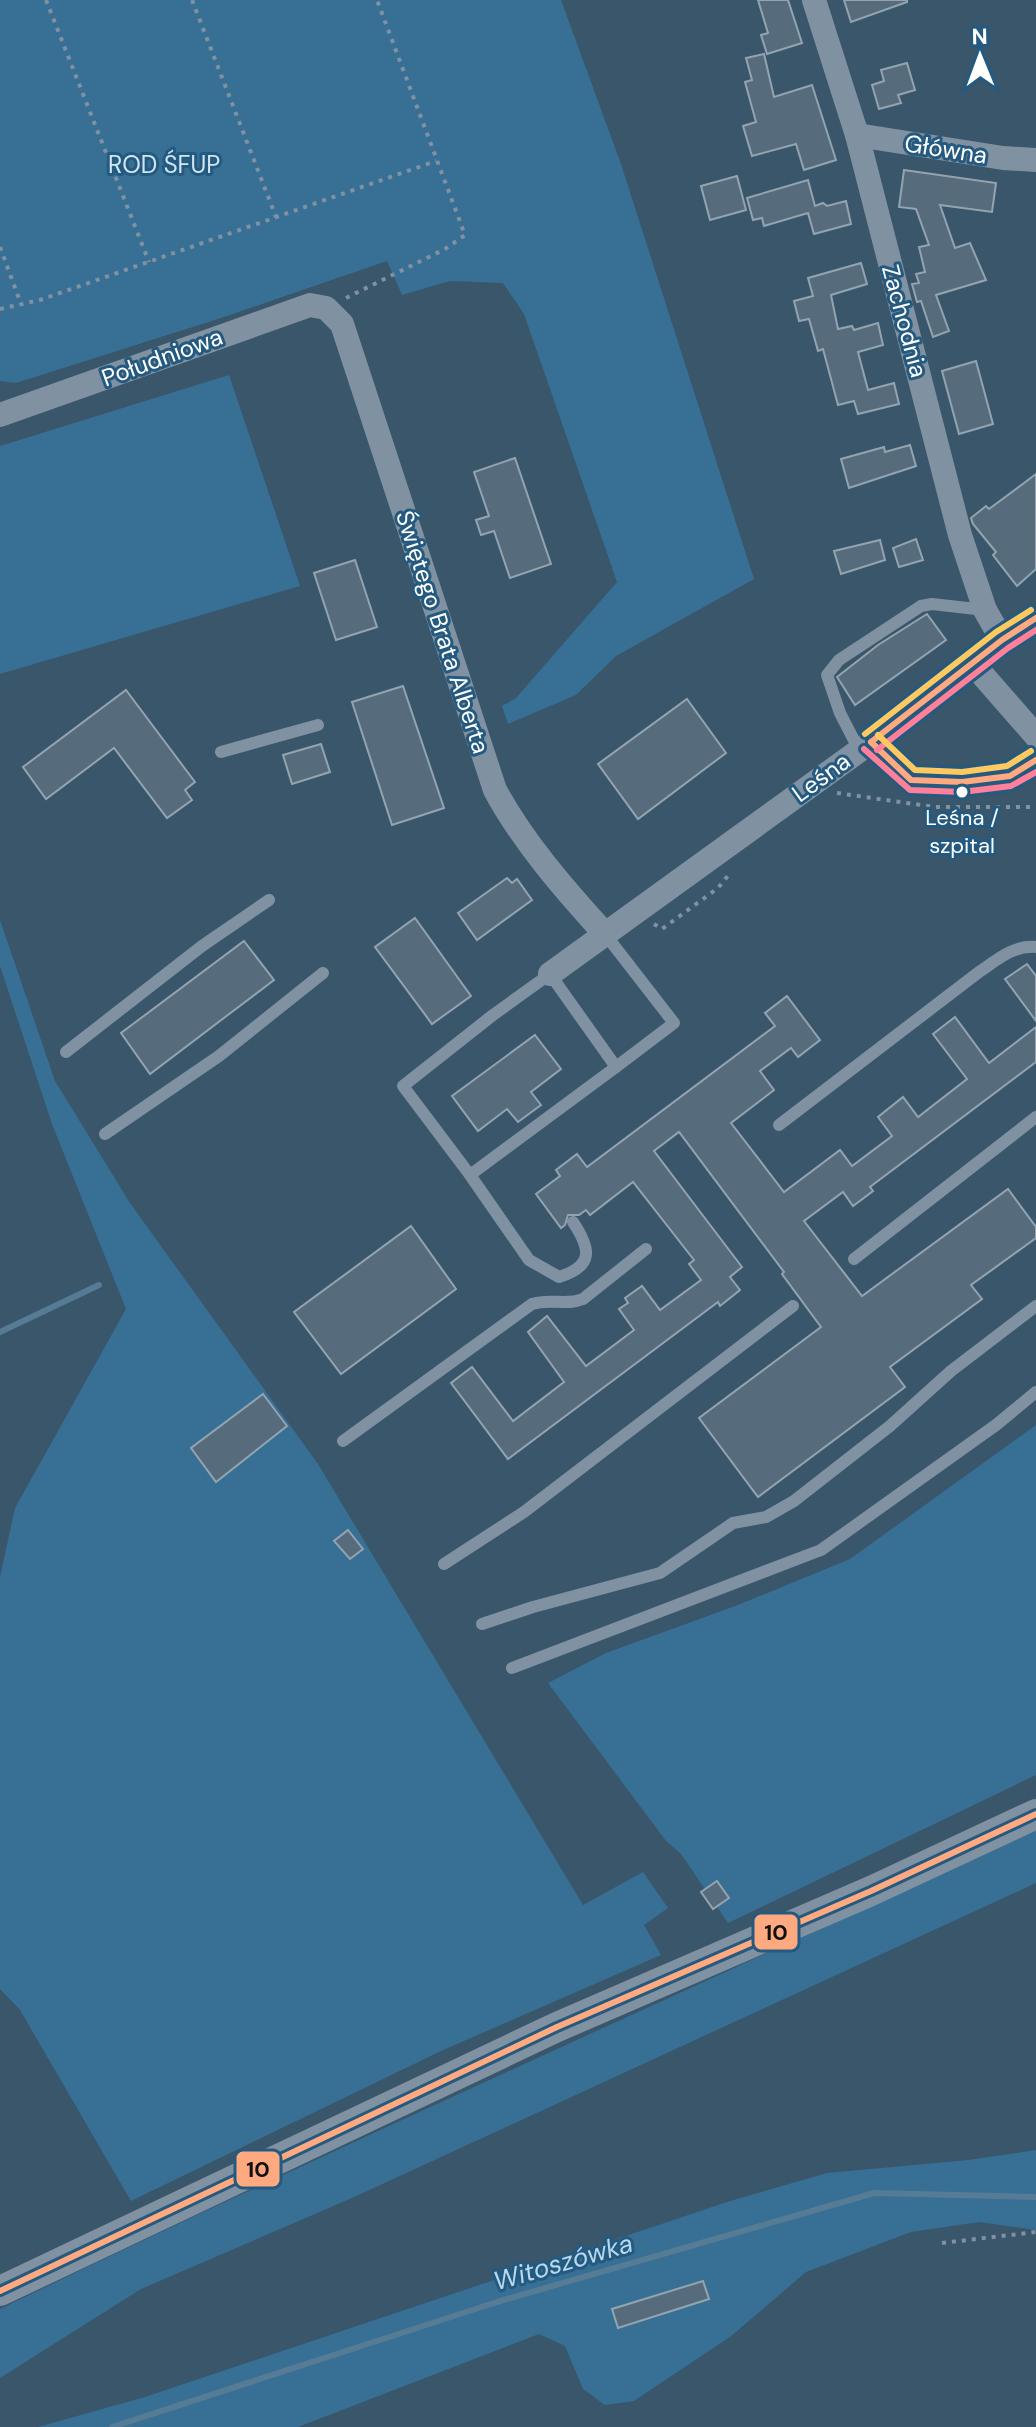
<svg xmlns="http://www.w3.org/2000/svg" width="1036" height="2427" font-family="'DM Sans',sans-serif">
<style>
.green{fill:#376f95}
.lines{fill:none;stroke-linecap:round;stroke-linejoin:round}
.stream{stroke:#567b95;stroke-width:6}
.building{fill:#566c7d;stroke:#93a4b0;stroke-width:2}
.path{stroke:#8092a1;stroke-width:4;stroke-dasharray:4 6;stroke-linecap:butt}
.service{stroke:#8092a1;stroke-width:12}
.minor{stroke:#8092a1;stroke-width:24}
.tertiary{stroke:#8092a1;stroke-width:30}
.bus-1-casing{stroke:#255a80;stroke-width:12}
.bus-2-casing{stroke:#255a80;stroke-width:12}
.bus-3-casing{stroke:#255a80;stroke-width:12}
.bus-1{stroke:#ffa980;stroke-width:6}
.bus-2{stroke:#ff8098;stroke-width:6}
.bus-3{stroke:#fdc960;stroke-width:6}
.bus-dot{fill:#fff;stroke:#255a80;stroke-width:3}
.labels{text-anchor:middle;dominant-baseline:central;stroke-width:6;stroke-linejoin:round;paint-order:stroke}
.bus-label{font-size:22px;fill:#fff;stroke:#255a80}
.street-label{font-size:24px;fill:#fff;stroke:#255a80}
.park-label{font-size:24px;fill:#cfe6f5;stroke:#255a80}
.water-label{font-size:26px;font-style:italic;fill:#b8d8ee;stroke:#255a80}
.line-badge{stroke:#255a80;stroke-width:3}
.pale-badge-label{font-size:22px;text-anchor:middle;font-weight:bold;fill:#111}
</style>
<rect width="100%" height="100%" fill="#3a566b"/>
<g class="green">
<path d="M0 0H561L621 164 754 579 616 656 576 695 508 724 502 706 516 698 617 582 524 314 503 283 450 281 402 295 387 261 218 319 16 383 0 381Z"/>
<path d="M229 375 300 586 0 674V446Z"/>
<path d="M0 920 55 1081 130 1203 318 1464 583 1905 643 1872 668 1908 644 1925 661 1955 441 2051 131 2201 20 2010 0 1989V1577L15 1508 126 1309 52 1124 0 966Z"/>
<path d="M1036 1425V1775L728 1923 681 1854 666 1841 548 1683 606 1653 738 1605 850 1559Z"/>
<path d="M1036 1828V1883L352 2198 141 2289 0 2378V2309C343 2143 692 1990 1036 1828Z"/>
<path d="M1036 2150V2230L979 2222 911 2232 806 2272 730 2337 634 2401 605 2405 583 2389 565 2346 539 2334 298 2427H38L145 2397 730 2201 827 2173 968 2160Z"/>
</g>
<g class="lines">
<g class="stream">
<path d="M0 1332 99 1285"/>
<path d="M112 2427 497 2302 874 2193 1036 2197"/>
</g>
</g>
<g class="building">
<path d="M758 0H788L802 43 767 54 761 35 768 33Z"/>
<path d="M844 0H907V2L851 22Z"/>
<path d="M764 54 774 97 812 85 836 160 804 170 796 144 752 156 743 126 756 122 745 82 752 80 746 58Z"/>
<path d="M907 63 915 90 898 95 901 103 879 109 872 85 884 81 881 70Z"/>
<path d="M904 170 996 183 992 212 940 205 955 248 970 243 986 280 936 295 949 331 933 337 921 301 917 302 912 284 919 283 916 274 925 272 919 247 929 245 916 209 899 207Z"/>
<path d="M737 176 746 210 710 220 701 186Z"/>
<path d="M808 180 815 206 823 203 827 206 846 201 851 224 814 234 808 213 764 226 762 218 753 220 747 198Z"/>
<path d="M861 263 867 284 831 295 838 329 852 326 854 330 878 323 883 345 858 352 868 390 894 383 899 404 858 414 854 401 838 405 823 349 818 351 809 319 799 321 794 301 813 296 808 278Z"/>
<path d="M976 361 993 424 959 434 942 371Z"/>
<path d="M910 445 916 466 849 488 841 459 884 447 885 452Z"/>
<path d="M515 458 551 564 510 578 494 531 481 535 476 520 489 516 474 472Z"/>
<path d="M1036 474V569L1017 586 993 555 996 552 973 524 971 518 986 506 989 509Z"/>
<path d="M916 539 923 560 899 567 893 548Z"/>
<path d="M880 540 885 560 841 574 834 551Z"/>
<path d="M355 560 377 627 336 640 314 573Z"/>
<path d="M927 614 946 640 855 705 837 677 878 645Z"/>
<path d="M403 686 444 808 392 825 352 702Z"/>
<path d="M126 690 195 782 185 790 192 800 167 818 114 748 46 799 23 767Z"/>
<path d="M687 699 726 753 638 819 598 764Z"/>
<path d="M321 744 330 772 292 784 283 755Z"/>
<path d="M507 878 512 883 517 879 532 900 477 940 458 913Z"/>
<path d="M415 918 471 996 432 1024 375 947Z"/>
<path d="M244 941 274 980 150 1074 121 1033Z"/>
<path d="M1027 964 1036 976V1021L1005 979Z"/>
<path d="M787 996 820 1040 798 1057 791 1048 760 1071 774 1090 731 1123 784 1192 840 1150 852 1166 892 1136 878 1117 903 1097 918 1117 967 1079 933 1034 955 1017 989 1063 1036 1027V1062L870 1187 873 1191 853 1206 843 1192 804 1221 862 1296 1008 1189 1036 1227V1238L971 1285 982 1299 890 1367 905 1387 758 1497 699 1418 821 1327 782 1274 784 1272 679 1132 654 1151 742 1267 730 1277 740 1290 720 1306 718 1302 508 1459 451 1383 472 1367 513 1421 564 1382 528 1332 547 1316 586 1366 634 1330 619 1309 628 1303 625 1298 642 1286 660 1310 701 1280 689 1264 694 1260 633 1182 590 1215 586 1210 579 1215H568L565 1225 561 1228 536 1194 560 1176 556 1170 577 1154 587 1167 775 1026 765 1013Z"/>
<path d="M535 1035 561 1069 531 1092 541 1105 518 1122 507 1109 478 1131 452 1096Z"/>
<path d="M411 1226 456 1289 341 1374 294 1312Z"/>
<path d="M263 1394 287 1426 216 1482 191 1448Z"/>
<path d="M348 1530 363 1549 350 1559 334 1541Z"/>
<path d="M717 1881 729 1898 713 1909 701 1892Z"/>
<path d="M703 2281 709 2299 618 2328 612 2309Z"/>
</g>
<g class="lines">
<g class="path">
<path d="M46 0 149 262"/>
<path d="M192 0 276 217"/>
<path d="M0 247 21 304"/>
<path d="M346 298 445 249 465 235 377 0"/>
<path d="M0 309 40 300 436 161"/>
<path d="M837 793 935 807H1036"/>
<path d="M654 924 662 929 718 888 731 872"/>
<path d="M942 2243 1036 2232"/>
</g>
<g class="service">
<path d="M859 750 840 713 827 675 839 660 921 606 932 604 985 610"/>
<path d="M221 752 318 725"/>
<path d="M66 1052 202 946 269 900"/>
<path d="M779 1125 979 972C997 960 1013 945 1036 947"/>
<path d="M105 1134 219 1056 323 973"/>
<path d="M470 1175 616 1067"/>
<path d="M573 1222C591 1249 594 1266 559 1277L529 1260 470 1175 403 1086 493 1015 550 974 616 1067 674 1023 605 934"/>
<path d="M854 1259 1036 1117"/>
<path d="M343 1441 532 1304C550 1298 566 1306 583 1299L646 1249"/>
<path d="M444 1564 524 1512 793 1306"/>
<path d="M482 1624 533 1607 660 1573 733 1523 766 1517 794 1501 890 1426 951 1371 1036 1306"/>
<path d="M512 1668 821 1550 996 1425 1036 1392"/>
</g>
<g class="minor">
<path d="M814 0 857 135 960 535 985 610 1002 640"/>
<path d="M857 135 1003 158 1036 160"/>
<path d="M0 415 310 305 326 308 342 324 495 790C523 842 565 890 605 934"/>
<path d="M973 664 1036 736"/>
<path d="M871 742 911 780 962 782 1010 776 1036 760"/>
<path d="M550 974 871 742 1002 640 1036 618"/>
</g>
<path class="tertiary" d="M0 2291 557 2027 871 1891 1036 1814"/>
<g class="bus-1-casing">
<g id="bus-1">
<path d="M871 742 1002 640 1036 618"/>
<path d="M871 742 911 780 962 782 1010 776 1036 760"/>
<path d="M0 2291 557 2027 871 1891 1036 1814"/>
</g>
</g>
<g class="bus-2-casing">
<g id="bus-2">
<path d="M864 749 910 790 962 792 1011 786 1036 772"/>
<path d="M877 750 1008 648 1036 630"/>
</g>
</g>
<g class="bus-3-casing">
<g id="bus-3">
<path d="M865 734 996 632 1031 610"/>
<path d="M878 735 915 770 962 772 1007 766 1031 751"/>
</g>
</g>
<use href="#bus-1" class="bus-1"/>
<use href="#bus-2" class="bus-2"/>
<use href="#bus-3" class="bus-3"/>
</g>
<circle class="bus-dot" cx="962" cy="792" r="7"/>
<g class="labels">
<g class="bus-label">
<text x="962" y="817">Leśna /<tspan x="962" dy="28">szpital</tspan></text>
</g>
<g class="street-label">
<text transform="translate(946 149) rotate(9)">Główna</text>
<text transform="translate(905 321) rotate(75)">Zachodnia</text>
<text transform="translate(162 357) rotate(-20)">Południowa</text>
<text transform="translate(443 632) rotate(72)">Świętego Brata Alberta</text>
<text transform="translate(821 777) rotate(-36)">Leśna</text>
</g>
<g class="park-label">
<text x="164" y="164">ROD ŚFUP</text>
</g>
<g class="water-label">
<text transform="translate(563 2262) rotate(-16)">Witoszówka</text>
</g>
</g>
<g class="line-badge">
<rect x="753" y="1913" width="46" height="38" rx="8" fill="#ffa980"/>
<rect x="235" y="2150" width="46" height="38" rx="8" fill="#ffa980"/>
</g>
<g class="pale-badge-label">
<text x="776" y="1940">10</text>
<text x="258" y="2177">10</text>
</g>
<g transform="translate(980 56) rotate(359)" stroke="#255a80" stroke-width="6" paint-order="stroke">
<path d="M0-6L14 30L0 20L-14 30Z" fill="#ffffff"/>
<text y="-12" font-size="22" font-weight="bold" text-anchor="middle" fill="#ffffff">N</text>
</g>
</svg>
